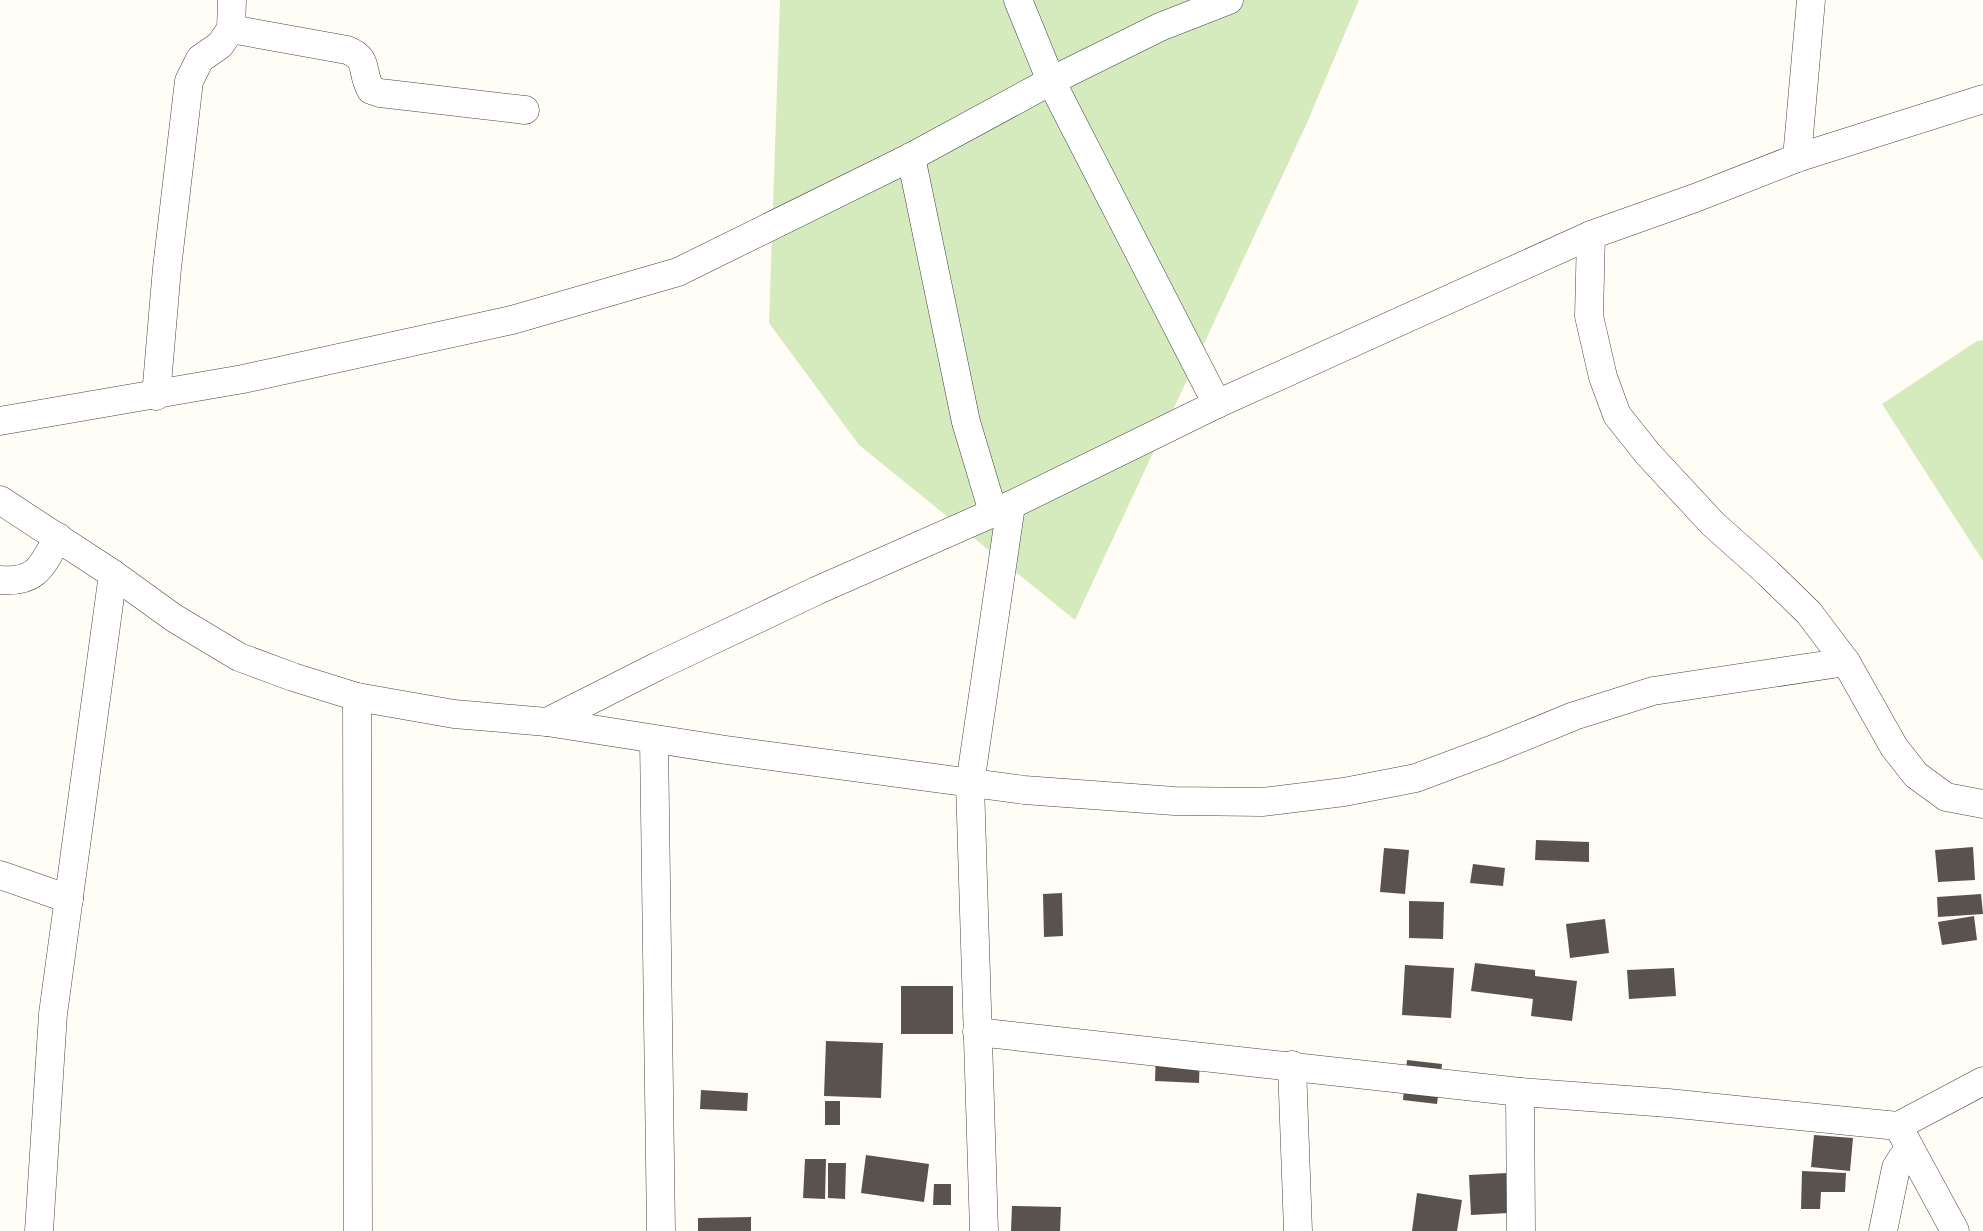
<svg xmlns="http://www.w3.org/2000/svg" width="1983" height="1231" font-family="'IBM Plex Serif',serif">
<style>
.green{fill:#d5ebbd}
.building{fill:#5a524d}
.lines{fill:none;stroke-linecap:round;stroke-linejoin:round}
.minor-casing{stroke:#444;stroke-width:29}
.minor{stroke:#fff;stroke-width:28}
</style>
<rect width="100%" height="100%" fill="#fffdf5"/>
<g class="green">
<path d="M780 0H1359L1306 125 1075 620 859 445 769 323Z"/>
<path d="M1983 340V561L1882 404 1977 341Z"/>
</g>
<g class="building">
<path d="M1536 840 1589 842V862L1535 860Z"/>
<path d="M1973 847 1975 880 1938 882 1935 850Z"/>
<path d="M1384 848 1409 850 1405 894 1380 892Z"/>
<path d="M1473 864 1505 868 1503 886 1470 883Z"/>
<path d="M1062 893 1063 936 1044 937 1043 894Z"/>
<path d="M1981 894 1983 914 1938 917 1937 897Z"/>
<path d="M1409 901 1444 902 1443 939 1409 938Z"/>
<path d="M1974 916 1977 940 1942 945 1938 922Z"/>
<path d="M1605 919 1609 953 1570 958 1566 924Z"/>
<path d="M1475 963 1535 970V976L1577 981 1572 1021 1531 1016 1533 999 1471 991Z"/>
<path d="M1405 965 1454 968 1451 1018 1402 1015Z"/>
<path d="M1674 968 1676 996 1629 999 1627 970Z"/>
<rect x="901" y="986" width="52" height="48"/>
<path d="M826 1041 883 1043 881 1098 824 1096Z"/>
<path d="M1156 1050 1200 1051 1199 1083 1155 1081Z"/>
<path d="M1407 1060 1442 1064 1437 1104 1403 1100Z"/>
<path d="M701 1090 748 1093 747 1111 700 1109Z"/>
<rect x="825" y="1101" width="15" height="24"/>
<path d="M1814 1135 1853 1138 1850 1171 1811 1167Z"/>
<path d="M866 1155 929 1164 924 1202 861 1193Z"/>
<path d="M805 1159H826L825 1199 803 1198Z"/>
<path d="M828 1163H846L845 1199 828 1198Z"/>
<path d="M1802 1171 1846 1173 1845 1192H1821L1820 1209H1801Z"/>
<path d="M1507 1173 1508 1213 1471 1215 1469 1175Z"/>
<path d="M934 1184H951V1205H933Z"/>
<path d="M1417 1193 1462 1200 1457 1231H1412Z"/>
<path d="M1012 1206 1061 1207 1060 1231H1011Z"/>
<path d="M751 1217V1231H698V1218Z"/>
</g>
<g class="lines">
<g class="minor-casing">
<g id="minor">
<path d="M1018 0 1051 81 1217 404"/>
<path d="M231 29 347 50C370 59 360 71 371 90L380 93 525 110"/>
<path d="M911 157 966 422 993 512"/>
<path d="M1797 158 1811 0"/>
<path d="M1591 235 1589 316 1603 377 1617 415 1648 454 1713 524 1768 573 1809 613 1846 662 1894 747 1916 775 1946 797 1983 804"/>
<path d="M156 396 167 268 189 81 200 59 220 45 231 29 232 0"/>
<path d="M0 421 243 379 512 320 678 272 911 157 1051 81 1160 27 1229 0"/>
<path d="M0 500 113 574 174 618 239 657 293 677 357 697 454 714 547 722 658 666 816 591 1011 505 1217 404 1591 235 1695 198 1797 158 1983 99"/>
<path d="M0 580C37 583 42 566 58 537"/>
<path d="M357 697 358 1231"/>
<path d="M547 722 726 750 1024 790 1174 801 1262 802 1344 792 1416 778 1496 748 1574 716 1653 691 1846 662"/>
<path d="M654 740 661 1231"/>
<path d="M0 875 69 899"/>
<path d="M977 1032 1520 1092 1668 1103 1898 1126 1983 1081"/>
<path d="M1292 1065 1298 1231"/>
<path d="M1520 1092 1521 1231"/>
<path d="M1898 1126 1955 1231"/>
<path d="M39 1231 53 1014 113 574"/>
<path d="M984 1231 970 784 1011 505"/>
<path d="M1883 1231 1896 1168 1902 1158 1911 1152"/>
</g>
</g>
<use href="#minor" class="minor"/>
</g>
</svg>
